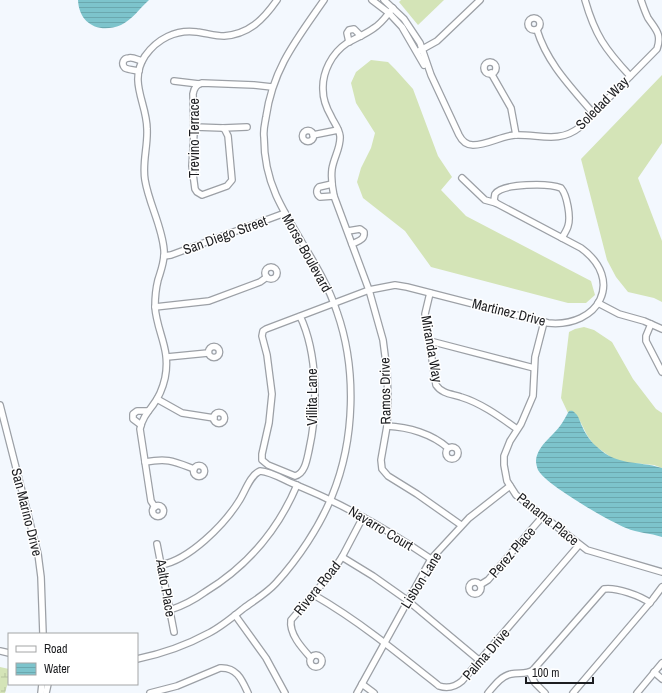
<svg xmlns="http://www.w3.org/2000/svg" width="662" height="693" font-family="'Archivo Narrow',sans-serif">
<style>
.grass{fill:#d4e4b7}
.wetland{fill:url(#wetland-marsh)}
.water{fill:url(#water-rules)}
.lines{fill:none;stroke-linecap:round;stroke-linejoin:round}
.minor-casing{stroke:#9ca0a6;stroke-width:8}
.minor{stroke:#fff;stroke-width:5.5}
.labels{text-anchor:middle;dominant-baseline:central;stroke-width:3;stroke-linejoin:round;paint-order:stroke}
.street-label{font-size:14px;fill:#1c1d20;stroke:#fff}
</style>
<defs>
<pattern id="wetland-marsh" width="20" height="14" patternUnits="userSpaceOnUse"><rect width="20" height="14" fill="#d4e4b7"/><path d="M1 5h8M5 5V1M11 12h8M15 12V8" fill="none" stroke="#b5c39d"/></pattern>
<pattern id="water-rules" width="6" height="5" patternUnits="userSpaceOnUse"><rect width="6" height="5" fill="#7dc4cc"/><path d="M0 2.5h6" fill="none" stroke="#6ba8af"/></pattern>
</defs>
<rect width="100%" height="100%" fill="#f3f8fe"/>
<g class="grass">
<path d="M401 0H444L418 25 399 2Z"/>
<path d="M371 60 388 62 395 69 413 89 438 156 452 177 441 190 466 216 591 281 595 295 586 303H568L431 267 405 231 363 198 357 182 361 168 371 148 375 133 356 103 351 83 356 72Z"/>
<path d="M662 75V143L638 178 662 241V302L654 298 628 292 616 277 607 260 581 159Z"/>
<path d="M584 327 594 330 612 342 633 379 656 409 662 413V468L654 465 623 462 612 458 594 445 587 435 579 419 569 411 568 413 561 398 569 332 575 329Z"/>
</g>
<path class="wetland" d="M0 667 9 669V679L5 693H0Z"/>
<g class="water">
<path d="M78 0H149C140 8 132 20 121 25 99 34 79 24 78 0Z"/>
<path d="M569 411C572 411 572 410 575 413 579 416 580 422 582 426 585 433 590 441 596 446 618 467 636 460 662 468V537C650 533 638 533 626 528 609 521 546 485 538 470 537 468 536 463 536 461 537 446 552 437 560 426 563 422 566 416 569 411Z"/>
</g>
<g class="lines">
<g class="minor-casing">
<g id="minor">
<path d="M372 0 389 13 402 27 424 65"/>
<path d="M384 0 404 19 420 43 431 75 459 135C462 141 466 145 473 145 488 145 501 136 515 135 539 134 559 144 580 127L657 49C662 34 656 30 648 18 645 12 643 6 641 0"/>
<path d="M585 0C595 35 605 49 630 76"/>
<path d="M393 8C387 15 382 23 374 28 366 34 356 38 347 43 332 53 322 72 323 90 323 99 327 109 331 116 334 123 339 128 340 136 341 147 334 157 332 169 331 178 332 187 334 196L369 290 383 340 387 371 388 402 387 426 381 460 382 469 388 476 417 494 461 525"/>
<circle cx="534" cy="24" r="6"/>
<path d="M537 30C547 63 571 87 593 113"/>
<path d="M349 42 347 33 349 30 354 29 361 36"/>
<path d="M419 51 437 41 480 0"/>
<circle cx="490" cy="68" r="6"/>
<path d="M139 71C135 70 129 70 125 68 121 64 123 58 129 58 133 57 138 60 142 61"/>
<path d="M491 73 511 108 516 135"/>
<path d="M174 81 199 84"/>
<path d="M195 127 223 128 225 130 228 136 232 180 227 186 202 195 197 192 195 189 192 166 194 133 193 94C194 88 196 84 202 83L254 85 272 87"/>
<path d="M223 128 247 127"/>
<circle cx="308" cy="136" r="5.5"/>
<path d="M313 135 338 130"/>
<path d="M332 184 319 187C316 190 316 194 320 197L334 196"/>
<path d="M496 203 494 200 495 194C503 183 549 183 561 188 567 195 571 217 568 226 567 230 564 234 562 238"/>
<path d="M348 231 360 229 364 232C365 240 358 241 352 244"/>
<path d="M164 256 171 255 285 213"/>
<circle cx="271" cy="273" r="6"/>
<path d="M430 293 425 314 436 385C442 394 452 394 461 397 481 403 500 417 517 429"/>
<path d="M598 303 619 314 644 321 662 329"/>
<path d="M155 307 209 301 260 282 267 277"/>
<path d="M300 316C318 354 318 410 309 450 307 459 305 474 295 476L268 465 262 460V454L269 423 272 394 267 355 262 336 263 331 266 329 369 290 395 285 407 287 548 323C599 328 625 280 581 248L496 203 485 200 462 178"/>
<path d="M544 322 535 357 533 396 521 424 510 441 504 456V465L507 481 516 495 587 550 662 572"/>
<path d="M651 324 646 336V341L662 372"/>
<path d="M430 341 534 368"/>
<circle cx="214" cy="352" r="5.5"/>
<path d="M167 357 208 353"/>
<path d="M157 399 182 413 214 418"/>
<path d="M0 405 38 554 41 577 43 634"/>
<circle cx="219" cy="418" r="5.5"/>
<path d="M141 425 133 419V414L137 411H148"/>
<path d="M387 426C409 427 432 434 448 448"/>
<circle cx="452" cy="453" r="6"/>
<path d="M145 462C168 458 173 461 194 469"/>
<circle cx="199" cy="471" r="5.5"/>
<circle cx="158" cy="511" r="5.5"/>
<path d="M155 507 151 501 140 429C142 419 147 413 153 405 159 397 163 387 165 378 171 349 157 333 155 307 155 298 156 288 158 280 161 270 165 261 164 250 162 226 149 204 145 180 142 163 148 146 147 129 147 103 128 82 145 56 157 39 176 29 197 32 206 33 215 36 224 36 249 34 263 20 277 0"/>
<path d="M157 544 174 632"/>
<path d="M342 557 373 576 407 600 480 661"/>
<path d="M161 565C189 560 224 525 239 501 245 492 250 475 260 471 272 472 284 480 294 484 343 504 387 529 431 559"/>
<circle cx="475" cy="588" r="6"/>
<path d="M480 585 488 580 543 516"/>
<path d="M314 595C359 621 398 653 439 686 448 689 455 687 462 681L579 545"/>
<path d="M170 610C182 606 194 600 205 592 246 567 278 530 297 485"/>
<path d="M235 615 266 658 285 693"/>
<path d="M0 651 9 653"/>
<circle cx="316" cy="661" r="6"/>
<path d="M311 658C302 648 289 634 291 620L330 575 342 557 363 517"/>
<path d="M137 659C161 654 187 645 209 633 221 627 233 617 244 608 255 600 267 593 276 583 298 559 320 526 332 496 355 440 357 369 337 312 323 269 294 235 276 195 268 177 264 156 264 137 263 130 265 123 266 117 273 68 297 39 324 0"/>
<path d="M654 672 662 679"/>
<path d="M530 673 535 683 545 693"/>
<path d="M362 684 374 693"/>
<path d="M41 693 42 684"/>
<path d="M46 693 48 684"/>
<path d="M150 693 177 686 220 668C237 667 242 680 248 693"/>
<path d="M357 693 431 559 469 518 510 486"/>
<path d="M488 693C494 686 501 676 511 674 519 672 526 675 533 670L604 589C616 587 641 596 650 603"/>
<path d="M573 693 653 599 662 587"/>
<path d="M637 693 662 663"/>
</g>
</g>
<use href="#minor" class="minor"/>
</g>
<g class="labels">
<g class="street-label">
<text transform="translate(602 103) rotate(-45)">Soledad Way</text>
<text transform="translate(194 138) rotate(-90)">Trevino Terrace</text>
<text transform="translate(225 235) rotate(-20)">San Diego Street</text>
<text transform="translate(307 253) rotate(61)">Morse Boulevard</text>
<text transform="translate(509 312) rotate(14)">Martinez Drive</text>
<text transform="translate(432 349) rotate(80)">Miranda Way</text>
<text transform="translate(385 391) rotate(-91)">Ramos Drive</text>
<text transform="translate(312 397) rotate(-90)">Villita Lane</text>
<text transform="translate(27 512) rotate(76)">San Marino Drive</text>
<text transform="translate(548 519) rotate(39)">Panama Place</text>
<text transform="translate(381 528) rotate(31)">Navarro Court</text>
<text transform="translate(512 552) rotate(-49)">Perez Place</text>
<text transform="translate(421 580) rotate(-58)">Lisbon Lane</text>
<text transform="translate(166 588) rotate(80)">Aalto Place</text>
<text transform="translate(317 588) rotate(-51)">Rivera Road</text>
<text transform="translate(486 654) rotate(-49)">Palma Drive</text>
</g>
</g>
<rect x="8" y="633" width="130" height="52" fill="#ffffff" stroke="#a4a5a6"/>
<rect x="16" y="646" width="20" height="6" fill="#ffffff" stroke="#a4a5a6"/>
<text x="44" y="653" font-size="12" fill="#1c1d20">Road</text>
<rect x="16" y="663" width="20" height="12" fill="url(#water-rules)" stroke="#a4a5a6"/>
<text x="44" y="673" font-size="12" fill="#1c1d20">Water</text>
<path d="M526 677v6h67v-6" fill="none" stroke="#1c1d20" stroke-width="2"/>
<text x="532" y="677" font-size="12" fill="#1c1d20" stroke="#ffffff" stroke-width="3" paint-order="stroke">100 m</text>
</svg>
